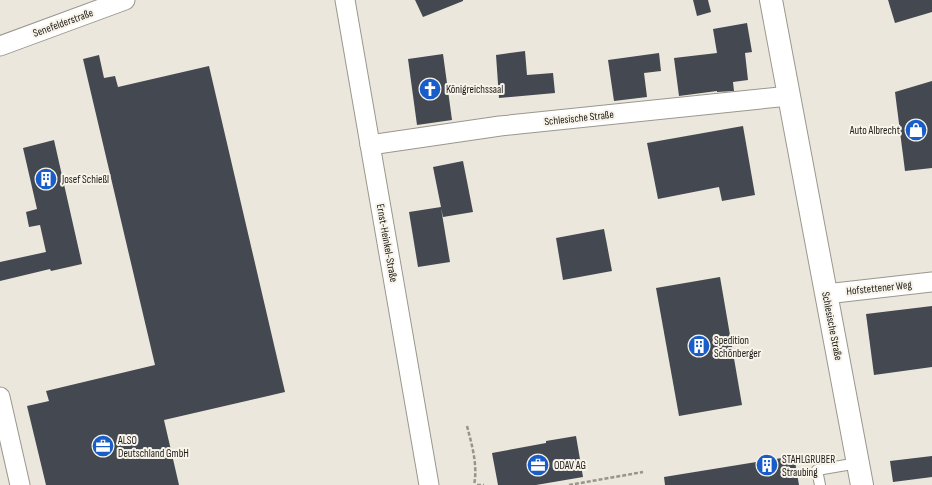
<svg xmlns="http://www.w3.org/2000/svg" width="932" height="485" font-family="'Sofia Sans Condensed',sans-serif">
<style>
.building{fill:#444850}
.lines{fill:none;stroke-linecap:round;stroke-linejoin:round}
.service-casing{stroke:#9a978d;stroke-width:12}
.minor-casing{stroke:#9a978d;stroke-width:21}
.tertiary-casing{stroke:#9a978d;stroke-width:24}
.path{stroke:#98948d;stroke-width:2.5;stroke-dasharray:4 2;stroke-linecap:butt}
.service{stroke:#fff;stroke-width:10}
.minor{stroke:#fff;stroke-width:19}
.tertiary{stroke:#fff;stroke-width:22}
.labels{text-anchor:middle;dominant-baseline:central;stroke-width:4;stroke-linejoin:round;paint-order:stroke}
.street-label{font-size:11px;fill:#1d1b18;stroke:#f8f4ea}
.poi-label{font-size:11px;fill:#1d1b18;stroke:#f8f4ea;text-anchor:start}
</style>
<rect width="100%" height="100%" fill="#ebe7dd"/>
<g class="building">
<path d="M415 0H463V1L423 17Z"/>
<path d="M693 0H708L711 12 697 16Z"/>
<path d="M888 0H932V12L895 23Z"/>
<path d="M747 23 752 52 745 53 748 80 733 82 734 91 717 92V91L679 96 674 58 717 53 713 29Z"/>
<path d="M525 51 527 75 553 73 555 93 499 98 496 55Z"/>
<path d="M659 53 661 71 644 73 647 97 614 101 608 60Z"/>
<path d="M443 54 452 120 417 125 408 59Z"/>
<path d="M99 55 104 78 115 76 118 87 209 66 285 392 164 420 179 485H46L27 406 49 401 46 391 155 365 83 59Z"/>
<path d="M932 81V168L905 171 895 92Z"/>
<path d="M743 126 755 195 722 201 719 187 658 199 647 143Z"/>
<path d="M54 140 82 264 51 271 50 269 0 281V262L46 252 40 225 29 227 26 212 37 209 23 148Z"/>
<path d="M463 161 473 212 443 217 441 208 450 262 418 267 409 212 441 207 433 167Z"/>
<path d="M604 229 612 271 563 280 556 238Z"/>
<path d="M720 277 742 405 679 416 656 288Z"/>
<path d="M932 306V367L874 375 866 314Z"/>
<path d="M576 436 583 477 536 485H498L492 453 546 443V441Z"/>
<path d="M794 456 799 485H665L664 477Z"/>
<path d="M932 456V477L893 482 890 461Z"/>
</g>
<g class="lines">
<g class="service-casing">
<path id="service" d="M820 485 817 470 858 463"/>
</g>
<g class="minor-casing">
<g id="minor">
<path d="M345 0 429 485"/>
<path d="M0 46 125 0"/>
<path d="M370 145 500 126 789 96"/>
<path d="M826 294 932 282"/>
<path d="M0 397 20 485"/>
</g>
</g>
<g class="tertiary-casing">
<path id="tertiary" d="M771 0 862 485"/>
</g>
<g class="path">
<path d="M467 426C472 445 478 466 474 485"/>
<path d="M477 485H484"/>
<path d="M569 485 643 472"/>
</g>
<use href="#service" class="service"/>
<use href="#minor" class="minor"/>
<use href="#tertiary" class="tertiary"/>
</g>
<defs>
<g id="church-disc" transform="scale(1.15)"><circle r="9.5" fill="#195dc9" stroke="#f8f4ea"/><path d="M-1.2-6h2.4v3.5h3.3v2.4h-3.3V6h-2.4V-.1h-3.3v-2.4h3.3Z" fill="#fff"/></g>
<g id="shop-disc" transform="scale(1.15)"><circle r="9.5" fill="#195dc9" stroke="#f8f4ea"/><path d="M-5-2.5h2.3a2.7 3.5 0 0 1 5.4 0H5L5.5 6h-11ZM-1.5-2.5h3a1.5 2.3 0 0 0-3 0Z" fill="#fff"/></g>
<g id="building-disc" transform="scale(1.15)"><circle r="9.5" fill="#195dc9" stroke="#f8f4ea"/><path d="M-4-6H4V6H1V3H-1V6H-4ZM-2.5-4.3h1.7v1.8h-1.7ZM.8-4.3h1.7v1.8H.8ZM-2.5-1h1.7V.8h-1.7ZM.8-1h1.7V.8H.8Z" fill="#fff"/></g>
<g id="office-disc" transform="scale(1.15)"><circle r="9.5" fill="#195dc9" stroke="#f8f4ea"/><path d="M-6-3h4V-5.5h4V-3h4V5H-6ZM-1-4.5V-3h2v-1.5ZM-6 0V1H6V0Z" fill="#fff"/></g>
</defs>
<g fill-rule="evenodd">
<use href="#church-disc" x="430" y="89"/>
<use href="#shop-disc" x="916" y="130"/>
<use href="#building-disc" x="46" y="179"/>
<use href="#building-disc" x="699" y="346"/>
<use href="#office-disc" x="103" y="446"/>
<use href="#office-disc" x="538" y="465"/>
<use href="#building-disc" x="767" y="465"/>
</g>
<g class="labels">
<g class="street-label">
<text transform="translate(63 23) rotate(-20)">Senefelderstraße</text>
<text transform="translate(579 118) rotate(-6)">Schlesische Straße</text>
<text transform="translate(387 243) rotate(80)">Ernst-Heinkel-Straße</text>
<text transform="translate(879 288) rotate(-6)">Hofstettener Weg</text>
<text transform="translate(832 326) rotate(79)">Schlesische Straße</text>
</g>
<g class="poi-label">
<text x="446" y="89">Königreichssaal</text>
<text x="900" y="130" text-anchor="end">Auto Albrecht</text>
<text x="62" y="179">Josef Schießl</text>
<text x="714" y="340">Spedition<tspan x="714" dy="13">Schönberger</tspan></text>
<text x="118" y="440">ALSO<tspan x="118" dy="13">Deutschland GmbH</tspan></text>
<text x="782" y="459">STAHLGRUBER<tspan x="782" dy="13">Straubing</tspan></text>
<text x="554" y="465">ODAV AG</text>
</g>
</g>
</svg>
